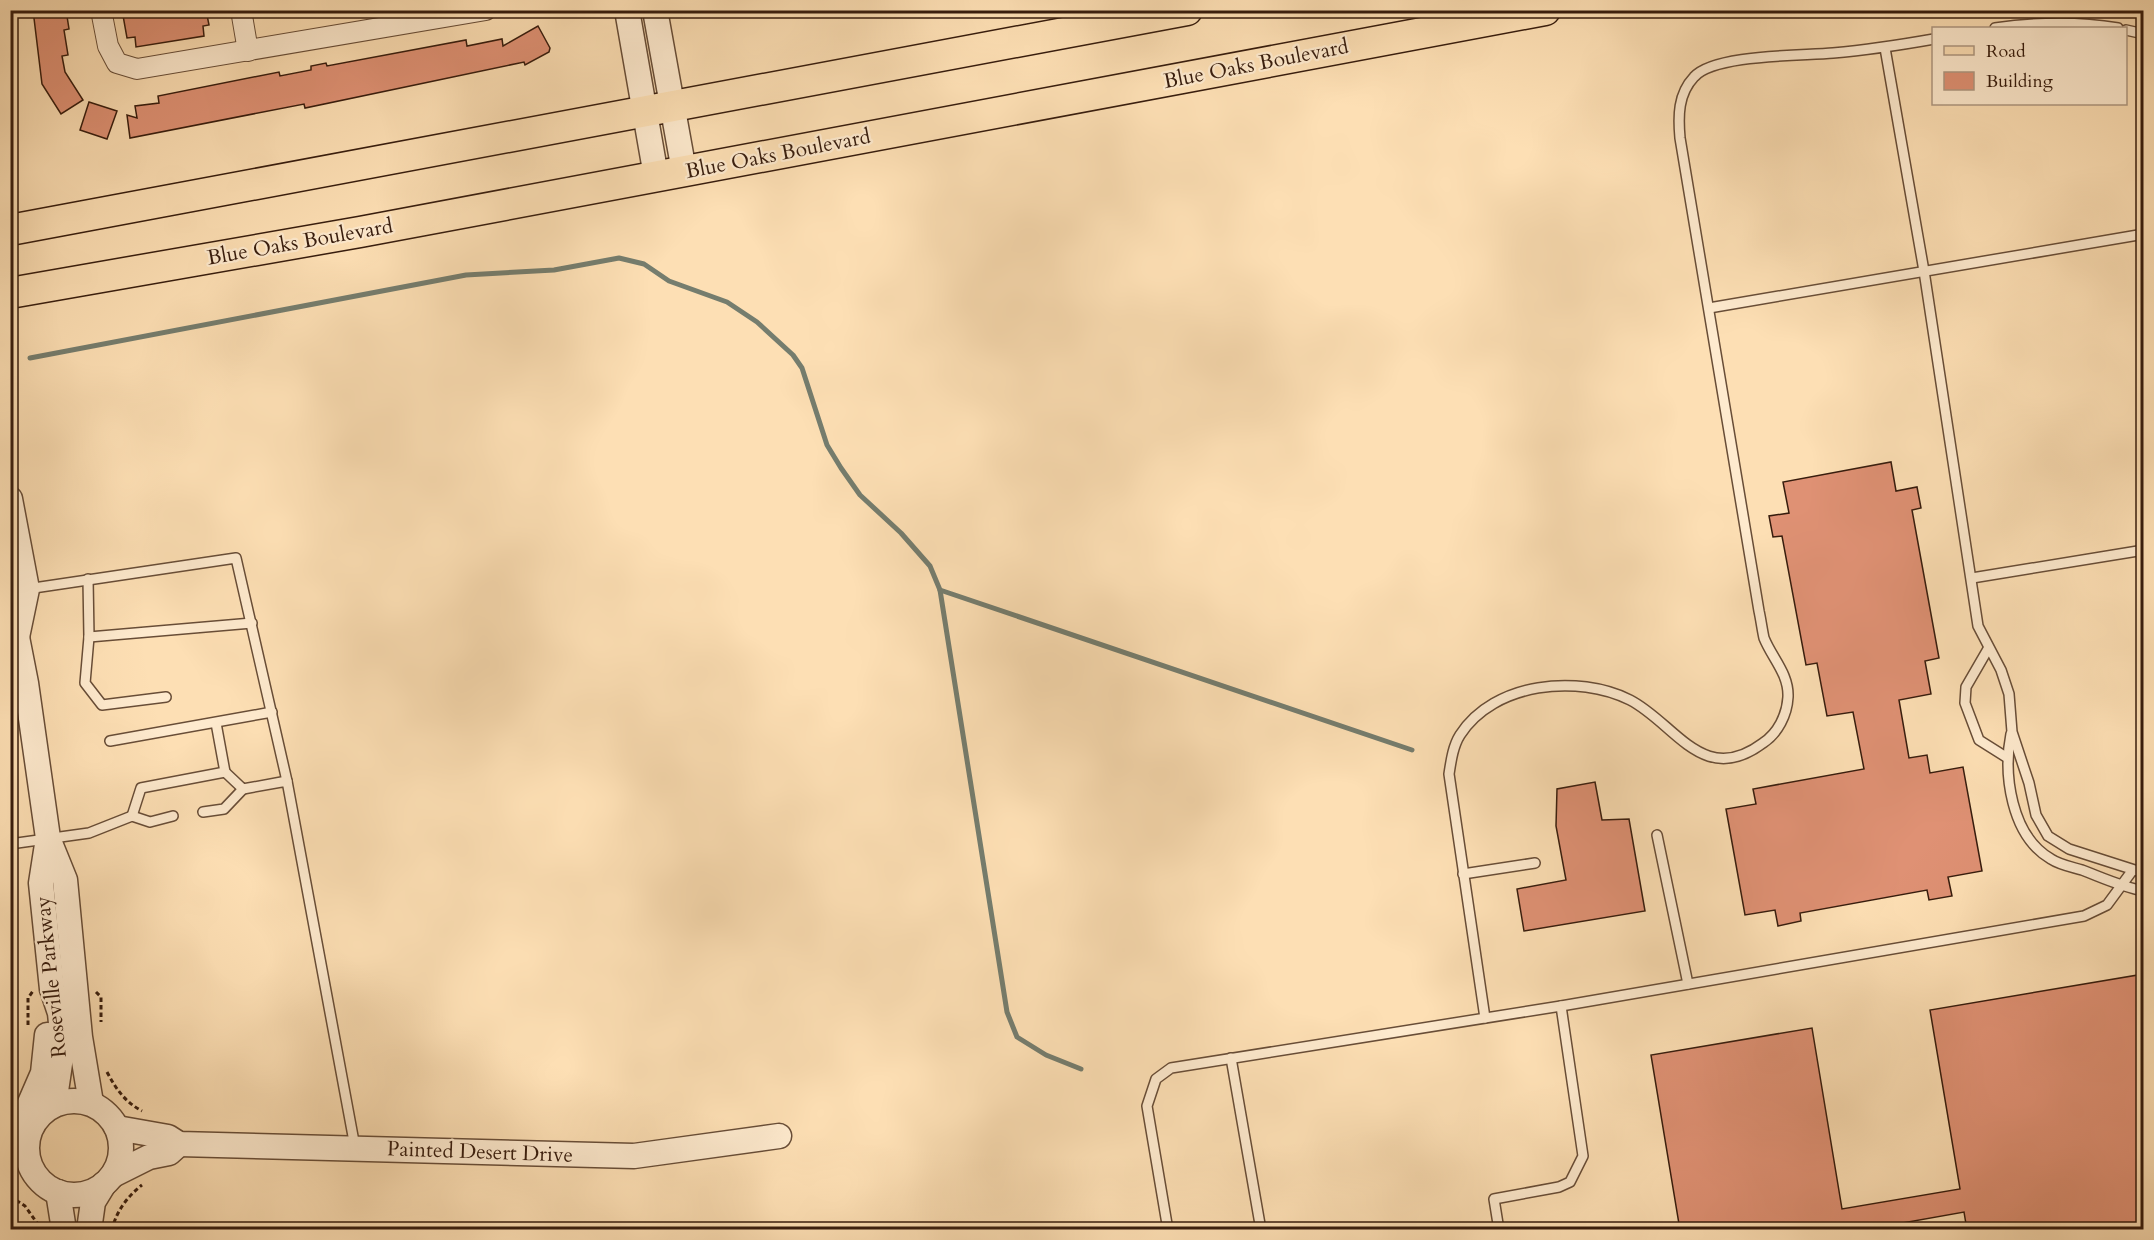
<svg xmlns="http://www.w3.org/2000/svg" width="2154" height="1240" font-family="Cardo,serif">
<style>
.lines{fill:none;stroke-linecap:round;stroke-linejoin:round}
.stream{stroke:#757d6e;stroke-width:5}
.building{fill:#df9174;stroke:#371c0d;stroke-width:1.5}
.service-casing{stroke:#684d37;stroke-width:12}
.minor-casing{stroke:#684d37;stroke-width:22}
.tertiary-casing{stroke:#684d37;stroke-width:27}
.primary-casing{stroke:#371c0d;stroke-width:33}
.path{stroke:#371c0d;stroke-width:3;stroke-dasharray:4.5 3;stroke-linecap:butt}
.service{stroke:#feeace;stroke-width:9}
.minor{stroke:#feeace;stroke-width:20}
.tertiary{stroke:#feeace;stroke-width:24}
.primary{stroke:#fddfb4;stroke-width:30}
.labels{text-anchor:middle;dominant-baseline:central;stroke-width:4.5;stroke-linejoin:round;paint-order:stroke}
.street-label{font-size:21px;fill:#371c0d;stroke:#feeace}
</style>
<rect width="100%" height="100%" fill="#fddfb4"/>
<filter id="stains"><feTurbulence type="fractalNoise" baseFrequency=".00333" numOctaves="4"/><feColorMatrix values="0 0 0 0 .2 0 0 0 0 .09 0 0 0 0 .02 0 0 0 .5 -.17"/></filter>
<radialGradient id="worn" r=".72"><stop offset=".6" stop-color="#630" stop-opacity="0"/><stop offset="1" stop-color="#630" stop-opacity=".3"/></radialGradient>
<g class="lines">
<g class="stream">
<path d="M30 358 466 275 554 270 619 258 644 264 669 281 727 302 757 322 793 355 802 368 827 445 841 468 860 495 901 533 930 566 940 590 1007 1012 1017 1037 1046 1055 1081 1069"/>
<path d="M940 590 1412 750"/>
</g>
</g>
<g class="building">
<path d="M33 10H66L69 29 64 30 68 55 62 56 65 72 83 100 61 114 42 84Z"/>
<path d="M122 10H206L209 25 203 26 204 36 136 47 135 37 127 38Z"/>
<path d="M538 26 550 48 549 52 525 65 524 62 305 108 304 104 130 138 127 115 137 118 135 106 159 103 158 96 279 72 280 76 311 70V66L326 63 327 66 466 40 467 46 502 39 503 46Z"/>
<path d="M89 102 117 111 107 139 80 130Z"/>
<path d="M1891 462 1896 491 1917 487 1921 508 1912 510 1939 658 1925 661 1931 694 1899 700 1909 758 1927 755 1930 773 1963 767 1982 871 1948 877 1952 896 1929 900 1927 890 1800 913 1801 921 1778 926 1775 910 1745 915 1726 809 1756 804 1753 789 1864 769 1853 712 1827 716 1817 663 1806 665 1782 536 1773 537 1769 516 1789 513 1783 482Z"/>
<path d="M1595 782 1602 820 1629 819 1645 911 1524 931 1517 889 1566 880 1556 826 1557 789Z"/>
<path d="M2144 974V1230H1967L1964 1212 1863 1230H1680L1651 1055 1812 1028 1842 1209 1960 1189 1930 1010Z"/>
</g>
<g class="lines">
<g class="service-casing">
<g id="service">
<path d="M1995 28C2036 22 2077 21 2118 28"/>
<path d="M2126 30 2144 34"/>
<path d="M1885 48 1924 271 1978 626 2001 670 2009 694 2012 732 2029 783 2036 815 2048 836 2069 849 2144 873"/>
<path d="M1709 308 2144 234"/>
<path d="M1972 578 2144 550"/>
<path d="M88 579 89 637 85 683 102 705 166 697"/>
<path d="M27 589 236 558 287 781"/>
<path d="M89 637 252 623"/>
<path d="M1988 649 1966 687 1965 703 1979 740 2006 757"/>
<path d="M216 723 225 772"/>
<path d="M2011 734C2003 774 2011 836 2051 859 2060 865 2072 867 2082 870 2103 878 2122 887 2144 891"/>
<path d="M110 741 272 712"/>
<path d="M203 812 224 809 243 789"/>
<path d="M132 816 141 788 225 772 243 789 287 781 355 1147"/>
<path d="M1657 835 1688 984"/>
<path d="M10 844 89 833 132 816 150 822 173 816"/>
<path d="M1463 874 1535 863"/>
<path d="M1485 1018 1449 774C1451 761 1453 746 1460 735 1494 682 1578 674 1630 700 1675 723 1703 788 1763 743 1778 733 1787 715 1788 697 1789 674 1772 658 1764 638 1762 629 1761 620 1759 611L1680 138C1678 116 1678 94 1694 77 1714 54 1802 56 1833 53 1867 50 1900 45 1934 39"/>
<path d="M1231 1058 1261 1230"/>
<path d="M1168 1230 1147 1106 1156 1079 1171 1068 1561 1006 2084 916 2107 905 2132 871"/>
<path d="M1499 1230 1494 1199 1559 1187 1570 1182 1583 1156 1561 1006"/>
</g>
</g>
<g class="minor-casing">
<g id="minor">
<path d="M101 10 108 46 117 63 137 69 486 10"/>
<path d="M241 10 248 51"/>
</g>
</g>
<g class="tertiary-casing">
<g id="tertiary">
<path d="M627 10 656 176"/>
<path d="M655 10 684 171"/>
<path d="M10 499 27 589 17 637"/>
<path d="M10 623 17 637 26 683 48 838 65 880 80 1037 91 1103"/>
<circle cx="74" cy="1148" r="47"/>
<path d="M44 1111 56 1091 63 1043 60 1013 52 989 41 883 48 838"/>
<path d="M23 1119 43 1073 47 1035"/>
<path d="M117 1128 168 1137 179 1144 634 1156 779 1136"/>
<path d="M113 1175 149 1157 169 1153 179 1144"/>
<path d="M58 1192 64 1230"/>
<path d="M89 1230 93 1202 104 1184"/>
</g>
</g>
<g class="primary-casing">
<g id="primary">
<path d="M10 230 1187 10"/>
<path d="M10 293 360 232 1545 10"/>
</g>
</g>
<g class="path">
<path d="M96 992 101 997V1022"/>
<path d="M28 1025V998L33 991"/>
<path d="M107 1072C116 1089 125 1102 142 1111"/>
<path d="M10 1196 25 1206 42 1230"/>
<path d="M112 1230C116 1211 128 1196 142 1185"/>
</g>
<use href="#service" class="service"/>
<use href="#minor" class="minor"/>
<use href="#tertiary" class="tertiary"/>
<use href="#primary" class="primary"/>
</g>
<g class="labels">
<g class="street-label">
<text transform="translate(1256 64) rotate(-11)">Blue Oaks Boulevard</text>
<text transform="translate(778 154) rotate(-11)">Blue Oaks Boulevard</text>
<text transform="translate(300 242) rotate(-10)">Blue Oaks Boulevard</text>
<text transform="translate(51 977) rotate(-96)">Roseville Parkway</text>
<text transform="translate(480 1152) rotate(2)">Painted Desert Drive</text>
</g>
</g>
<rect width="2154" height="1240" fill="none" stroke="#fddfb4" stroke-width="36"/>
<rect x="12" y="12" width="2130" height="1216" fill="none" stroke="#371c0d" stroke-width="3"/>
<rect x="18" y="18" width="2118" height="1204" fill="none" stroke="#371c0d" stroke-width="1.5"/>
<rect x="1932" y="27" width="195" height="78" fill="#feeace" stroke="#ae9881" stroke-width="1.5"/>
<rect x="1944" y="46" width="30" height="9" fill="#fddfb4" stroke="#ae9881" stroke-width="1.5"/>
<text x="1986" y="57" font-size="18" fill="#371c0d">Road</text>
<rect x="1944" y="72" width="30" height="18" fill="#df9174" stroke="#ae9881" stroke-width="1.5"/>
<text x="1986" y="87" font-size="18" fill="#371c0d">Building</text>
<rect width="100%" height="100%" filter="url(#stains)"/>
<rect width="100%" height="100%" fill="url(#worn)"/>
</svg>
